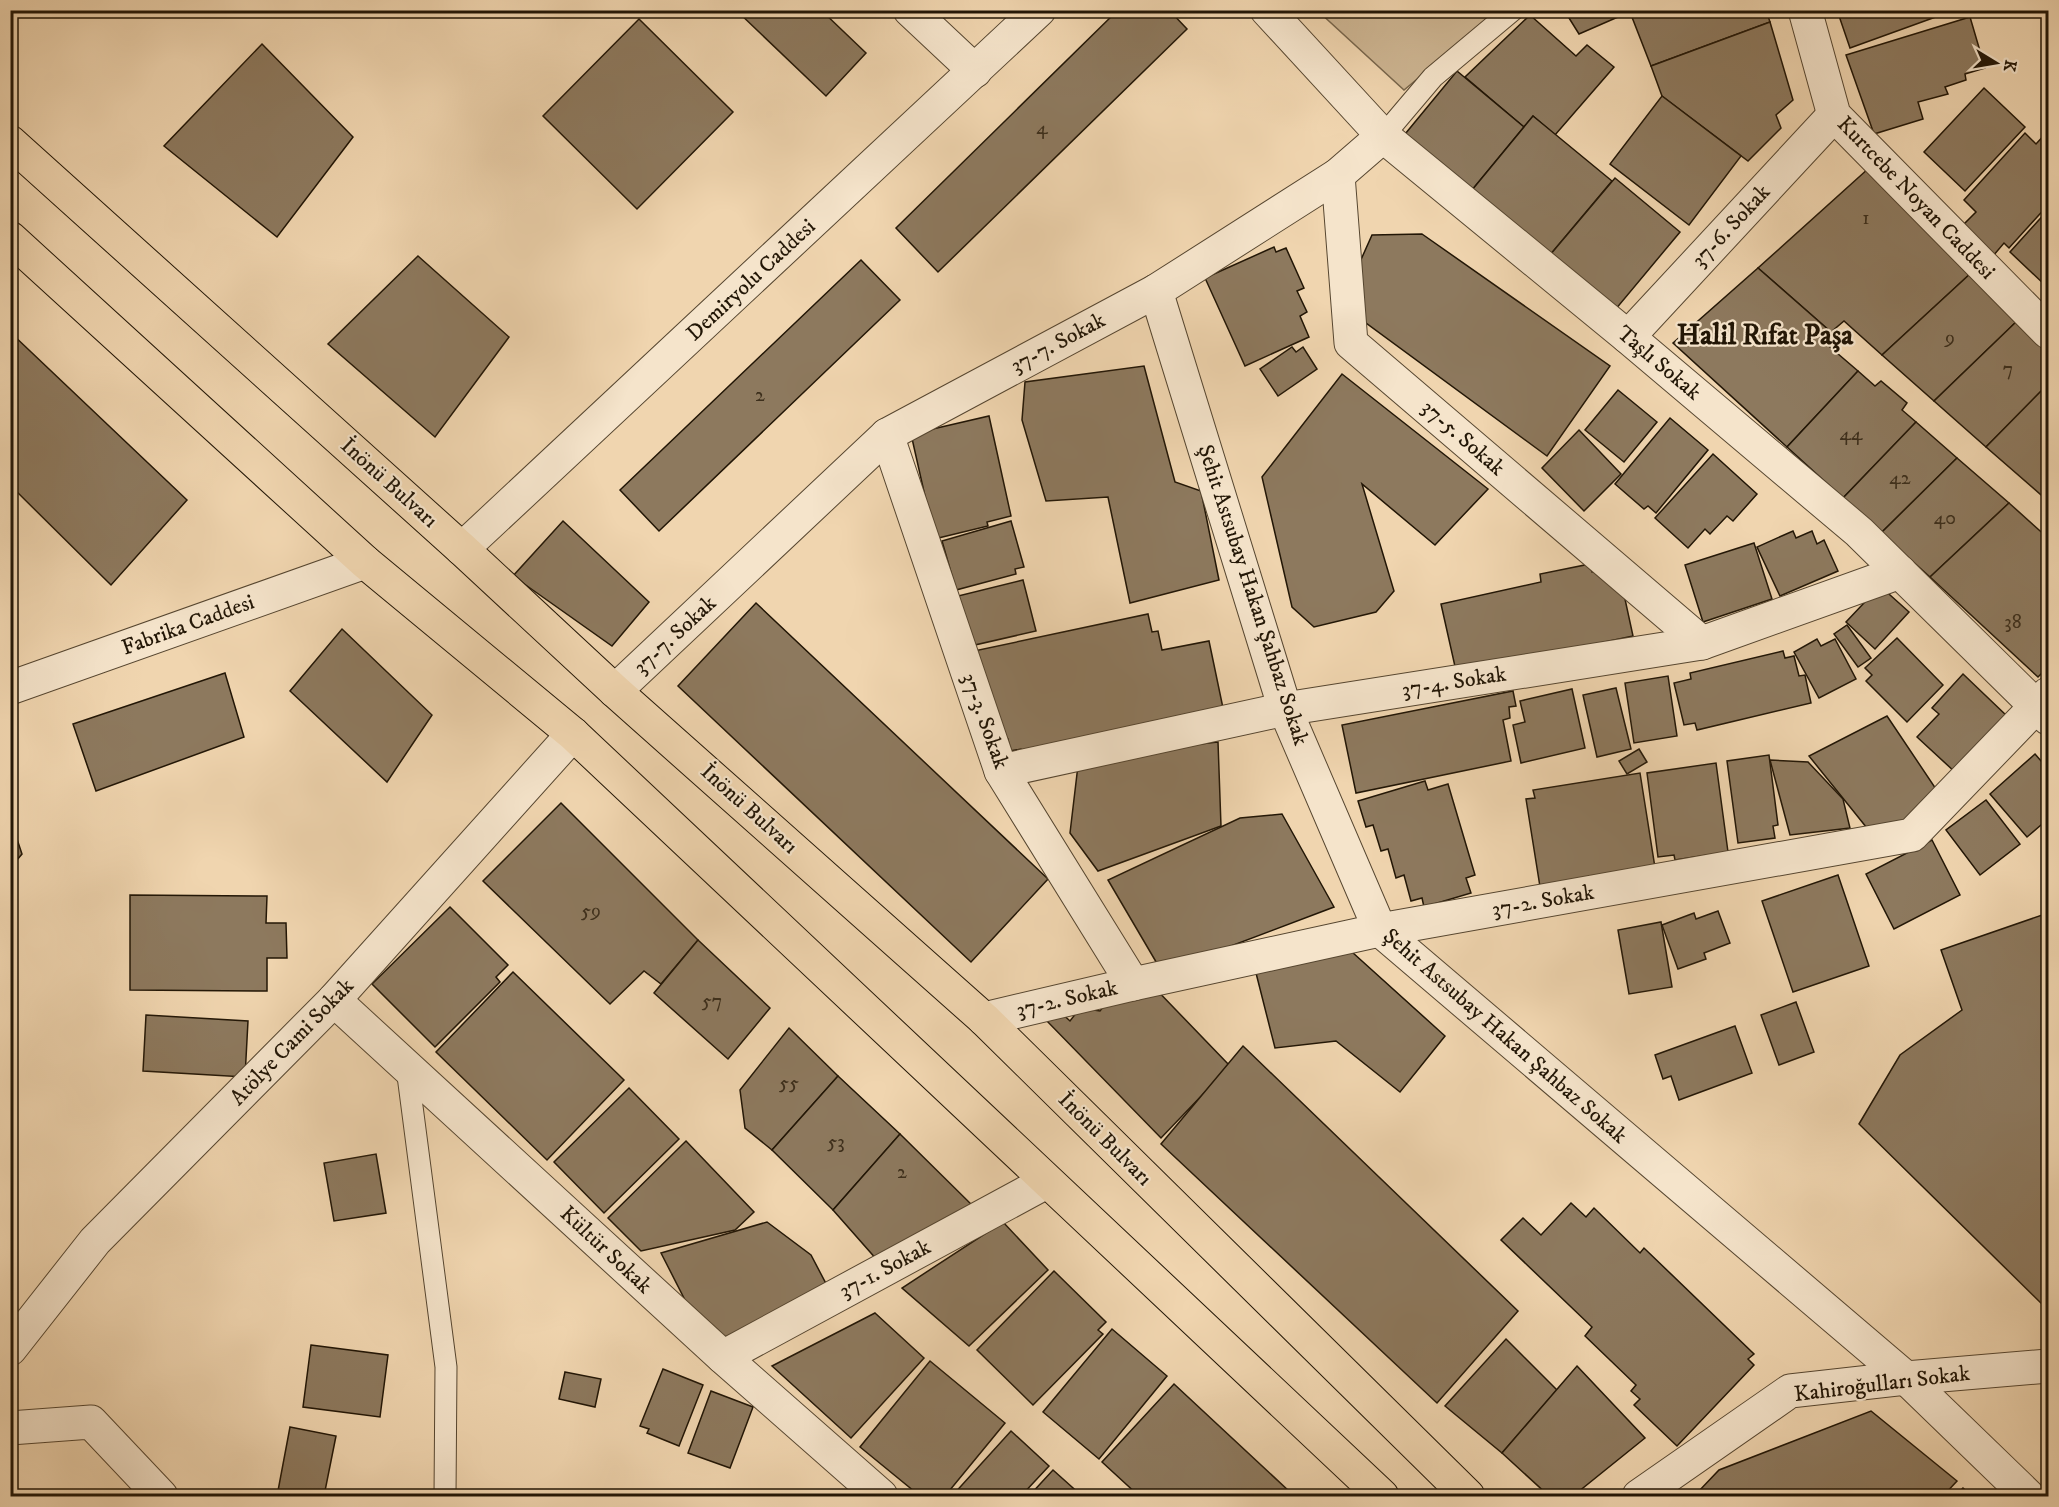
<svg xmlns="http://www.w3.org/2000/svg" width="2059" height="1507" font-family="'IM FELL DW Pica',serif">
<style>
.green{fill:#cdb592;stroke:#78664c;stroke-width:1.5}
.building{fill:#8d795e;stroke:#221606;stroke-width:1.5}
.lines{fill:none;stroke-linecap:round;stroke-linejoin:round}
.lane-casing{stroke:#564630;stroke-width:23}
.street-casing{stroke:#564630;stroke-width:35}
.primary-casing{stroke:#221606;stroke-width:35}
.lane{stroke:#f5e4cb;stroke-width:21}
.street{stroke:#f5e4cb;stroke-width:33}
.primary{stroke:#f0d5af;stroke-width:33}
.labels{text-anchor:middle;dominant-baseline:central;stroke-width:4.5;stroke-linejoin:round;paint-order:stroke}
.number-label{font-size:20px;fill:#3d2f1c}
.street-label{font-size:22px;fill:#221606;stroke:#f5e4cb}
.district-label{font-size:28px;font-weight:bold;fill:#221606;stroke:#f5e4cb}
</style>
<rect width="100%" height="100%" fill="#f0d5af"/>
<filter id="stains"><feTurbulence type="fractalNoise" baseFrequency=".00333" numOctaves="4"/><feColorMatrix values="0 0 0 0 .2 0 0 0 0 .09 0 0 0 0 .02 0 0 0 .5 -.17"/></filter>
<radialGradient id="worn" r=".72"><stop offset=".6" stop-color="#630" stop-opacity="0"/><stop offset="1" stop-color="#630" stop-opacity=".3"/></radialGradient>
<path class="green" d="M1318 11H1499L1404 90Z"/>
<g class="building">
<path d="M736 10H821L866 53 826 96Z"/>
<path d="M1118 10H1169L1187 29 938 272 896 228Z"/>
<path d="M1564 10H1634L1579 34Z"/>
<path d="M1634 10H1766L1770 22 1651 66 1630 12Z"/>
<path d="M1837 10H1955L1850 48Z"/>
<path d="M1530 15 1576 56 1587 45 1614 67 1555 135 1533 116 1524 127 1465 77Z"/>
<path d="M1970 17 1985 68 1965 74 1966 80 1945 87 1948 94 1918 102 1923 119 1874 134 1846 55Z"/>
<path d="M639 19 733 112 637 209 543 116Z"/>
<path d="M1770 22 1793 100 1776 115 1781 128 1748 161 1662 96 1651 66Z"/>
<path d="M262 44 353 137 277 237 164 146Z"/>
<path d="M1457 71 1524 127 1468 195 1401 139Z"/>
<path d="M1984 88 2025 127 1965 191 1924 152Z"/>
<path d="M1662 96 1741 156 1689 225 1610 164Z"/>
<path d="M1533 116 1612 181 1550 255 1472 190Z"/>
<path d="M2048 131V205L2009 248 2004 243 1993 256 1961 227 1976 212 1964 200 2025 133 2036 144Z"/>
<path d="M1869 168 1971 273 1882 355 1844 321 1831 332 1758 268Z"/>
<path d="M1615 178 1680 232 1615 310 1550 255Z"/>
<path d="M2048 210V284L2046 286 2010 252Z"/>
<path d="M1422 234 1610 366 1547 456 1362 320 1355 273 1372 235Z"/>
<path d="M1274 247 1276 252 1286 248 1304 288 1297 291 1307 312 1300 316 1309 337 1245 366 1205 278Z"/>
<path d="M418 256 509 337 435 437 328 344Z"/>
<path d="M861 260 900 300 659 531 620 490Z"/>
<path d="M1758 268 1831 332 1823 341 1858 371 1787 447 1673 343Z"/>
<path d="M1971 273 2017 321 1934 401 1882 355Z"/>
<path d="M2017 321 2048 354V384L1986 447 1934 401Z"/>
<path d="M10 332 187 500 111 585 10 485Z"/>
<path d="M1292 347 1296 352 1303 347 1317 369 1278 396 1260 369Z"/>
<path d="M1144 366 1175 482 1201 491 1219 580 1130 603 1108 497 1046 501 1022 420 1025 382Z"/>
<path d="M1858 371 1875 386 1881 381 1907 403 1902 410 1916 422 1843 498 1787 447Z"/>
<path d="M1342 374 1488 489 1435 545 1362 484 1394 591 1376 612 1314 627 1292 607 1262 477Z"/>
<path d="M2048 384V501L1986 447Z"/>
<path d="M1618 390 1657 422 1624 462 1585 430Z"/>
<path d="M989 416 1011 516 987 522 988 526 926 541 927 505 911 434Z"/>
<path d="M1670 418 1708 450 1656 513 1648 506 1644 509 1615 484Z"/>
<path d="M1916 422 1957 458 1881 533 1843 498Z"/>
<path d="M1579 430 1621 474 1584 511 1542 468Z"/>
<path d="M1713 454 1757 494 1733 521 1727 516 1710 534 1705 529 1688 548 1655 518Z"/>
<path d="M1957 458 2009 503 1930 577 1881 533Z"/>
<path d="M2009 503 2048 538V667L2038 677 1930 577Z"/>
<path d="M563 521 649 602 612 646 513 576Z"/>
<path d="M1011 521 1024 567 1015 569 1016 574 956 590 942 541Z"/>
<path d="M1793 531 1796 538 1812 531 1817 544 1824 540 1838 571 1780 596 1757 547Z"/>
<path d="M1754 543 1772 599 1703 622 1685 565Z"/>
<path d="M1590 564 1592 572 1604 570 1620 576 1633 636 1487 667 1456 671 1441 604 1541 582 1540 574Z"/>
<path d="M1023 580 1036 631 966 647 954 597Z"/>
<path d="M1880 586 1909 612 1875 649 1846 622Z"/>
<path d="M756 603 1048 879 971 962 678 686Z"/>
<path d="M1148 614 1152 632 1158 631 1162 650 1209 641 1223 708 1023 758 1021 749 1010 751 1008 739 1000 740 974 651Z"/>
<path d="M1847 625 1871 658 1858 667 1834 634Z"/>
<path d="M342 629 432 715 387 782 290 691Z"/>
<path d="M1897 638 1943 685 1907 722 1866 681 1872 675 1865 668Z"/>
<path d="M1817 639 1821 646 1835 639 1856 679 1819 698 1794 652Z"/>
<path d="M1783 651 1785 658 1794 656 1799 676 1805 675 1811 703 1697 730 1695 723 1684 725 1674 683 1691 679 1690 673Z"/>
<path d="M225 673 244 737 96 791 73 724Z"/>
<path d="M1963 674 2008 717 1956 773 1917 737 1939 714 1932 708Z"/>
<path d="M1668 676 1677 736 1634 743 1625 683Z"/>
<path d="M1616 688 1631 749 1597 757 1583 695Z"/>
<path d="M1572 689 1585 748 1521 763 1513 725 1525 722 1520 701Z"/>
<path d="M1513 691 1516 706 1509 707 1510 718 1503 720 1511 761 1356 793 1342 725Z"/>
<path d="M1887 716 1942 798 1875 838 1809 756Z"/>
<path d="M1218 742 1221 826 1098 871 1070 833 1079 757Z"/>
<path d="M1639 749 1647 762 1627 774 1619 761Z"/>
<path d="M2035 754 2048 769V819L2027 837 1990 794Z"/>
<path d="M1769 755 1778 825 1773 826 1775 838 1738 843 1727 761Z"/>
<path d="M1770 760 1808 762 1843 799 1850 828 1790 835Z"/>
<path d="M1716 763 1728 852 1675 860 1674 855 1658 857 1647 773Z"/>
<path d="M1640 773 1656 874 1541 893 1526 799 1535 798 1533 790Z"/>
<path d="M1425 781 1428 790 1448 784 1475 875 1466 878 1471 893 1424 907 1422 898 1411 901 1404 875 1396 878 1388 849 1381 851 1373 825 1366 827 1358 801Z"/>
<path d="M1986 800 2020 844 1980 875 1946 830Z"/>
<path d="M561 803 698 940 661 984 644 971 610 1004 483 881Z"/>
<path d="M1282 814 1334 907 1162 972 1108 880 1240 818Z"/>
<path d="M10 828 16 836 22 854 16 861 10 863Z"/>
<path d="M1932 840 1960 895 1894 929 1866 874Z"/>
<path d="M1838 875 1869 966 1793 992 1762 901Z"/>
<path d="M130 895 267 896 266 923H286L287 958H267V991L130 990Z"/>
<path d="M450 907 508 965 496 977 500 982 435 1047 372 984Z"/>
<path d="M1718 911 1730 943 1704 953 1706 959 1678 969 1662 925 1694 913 1696 919Z"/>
<path d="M2048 913V1310L1859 1124 1900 1055 1962 1010 1941 950Z"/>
<path d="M1661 922 1672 987 1629 994 1618 930Z"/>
<path d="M698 940 770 1008 728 1059 654 993Z"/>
<path d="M1352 952 1445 1036 1400 1092 1336 1041 1275 1048 1256 973Z"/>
<path d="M513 972 624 1080 547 1160 436 1052Z"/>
<path d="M1149 982 1230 1066 1161 1138 1044 1018 1058 1010 1070 1021 1080 1008 1100 1011 1111 997Z"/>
<path d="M1796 1002 1814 1052 1779 1065 1761 1015Z"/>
<path d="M146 1015 248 1021 245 1077 143 1071Z"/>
<path d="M1735 1026 1752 1073 1679 1100 1671 1076 1663 1079 1655 1055Z"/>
<path d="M789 1028 838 1076 772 1150 745 1128 740 1090Z"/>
<path d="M1243 1046 1518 1311 1437 1403 1161 1144Z"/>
<path d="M838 1076 900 1134 833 1210 772 1150Z"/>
<path d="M629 1088 679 1139 604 1213 554 1162Z"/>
<path d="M900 1134 977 1210 878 1261 833 1210Z"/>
<path d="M686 1141 754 1212 735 1230 641 1251 608 1218Z"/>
<path d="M376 1154 386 1213 334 1221 324 1163Z"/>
<path d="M1571 1203 1586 1217 1594 1208 1640 1253 1644 1248 1754 1354 1748 1359 1754 1365 1677 1446 1634 1405 1640 1399 1631 1391 1636 1385 1585 1336 1592 1327 1501 1240 1523 1218 1541 1235Z"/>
<path d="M767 1222 811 1255 832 1295 735 1346 685 1300 661 1253Z"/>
<path d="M1003 1222 1048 1270 969 1346 902 1288Z"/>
<path d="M1054 1271 1106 1322 1098 1330 1103 1334 1033 1405 977 1350Z"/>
<path d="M875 1313 924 1358 851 1438 772 1366Z"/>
<path d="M1112 1329 1167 1376 1099 1459 1043 1412Z"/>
<path d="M1506 1339 1557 1390 1502 1453 1445 1406Z"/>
<path d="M311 1345 388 1355 380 1417 303 1407Z"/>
<path d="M930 1361 1005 1423 945 1496H920L860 1447Z"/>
<path d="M1577 1366 1645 1438 1573 1496H1549L1502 1453Z"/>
<path d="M663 1369 703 1385 679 1446 647 1433 649 1429 640 1426Z"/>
<path d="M565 1372 601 1379 595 1407 559 1399Z"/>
<path d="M1174 1384 1290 1492 1286 1496H1139L1102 1462Z"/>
<path d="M711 1391 753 1407 730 1468 688 1453Z"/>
<path d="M1871 1411 1957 1481 1943 1496H1699L1696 1494 1719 1470Z"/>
<path d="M290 1427 336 1436 324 1496H277Z"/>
<path d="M1011 1431 1049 1466 1021 1496H952Z"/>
<path d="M1053 1470 1082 1496H1029Z"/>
<path d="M1963 1488 1972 1496H1955Z"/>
</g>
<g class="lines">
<g class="lane-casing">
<g id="lane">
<path d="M1383 136 1433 77 1513 10"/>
<path d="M407 1068 446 1367 445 1496"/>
</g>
</g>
<g class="street-casing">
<g id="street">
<path d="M910 10 975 71"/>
<path d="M1267 10 1383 136 1628 337 1859 532 2048 718"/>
<path d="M1805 10 1834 115 2048 332"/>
<path d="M1338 175 1351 343 1702 643"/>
<path d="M1156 291 1285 709 1380 930 1906 1378 2028 1496"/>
<path d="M1628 337 1834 115"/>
<path d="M887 435 1001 771 1133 984"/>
<path d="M462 549 1039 10"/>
<path d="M10 688 365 562"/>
<path d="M615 691 887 435 1156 291 1338 175 1383 136"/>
<path d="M1001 771 1285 709 1702 643 1900 572"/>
<path d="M334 1000 723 1357 881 1496"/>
<path d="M984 1019 1133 984 1380 930 1912 835 2048 694"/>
<path d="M10 1349 95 1241 334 1000 573 734"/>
<path d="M723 1357 1046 1182"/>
<path d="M10 1428 91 1422 161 1496"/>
<path d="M1639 1496 1790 1391 1906 1378 2048 1366"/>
</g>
</g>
<g class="primary-casing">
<g id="primary">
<path d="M10 142 462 549 615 691 984 1019 1468 1496"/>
<path d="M10 238 365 562 573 734 1382 1496"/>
</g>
</g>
<use href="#lane" class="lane"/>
<use href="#street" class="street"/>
<use href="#primary" class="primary"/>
</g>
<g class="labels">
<g class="number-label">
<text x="1042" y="128">4</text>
<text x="1866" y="218">1</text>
<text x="1950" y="338">9</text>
<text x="2008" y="369">7</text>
<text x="760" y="395">2</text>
<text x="1851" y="434">44</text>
<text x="1900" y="478">42</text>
<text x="1945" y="518">40</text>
<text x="2013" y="622">38</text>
<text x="591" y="911">59</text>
<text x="712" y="1001">57</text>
<text x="789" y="1083">55</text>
<text x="836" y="1142">53</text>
<text x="902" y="1172">2</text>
</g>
<g class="street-label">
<text transform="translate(1916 198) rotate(46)">Kurtcebe Noyan Caddesi</text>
<text transform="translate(1731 226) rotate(-47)">37-6. Sokak</text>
<text transform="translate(751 280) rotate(-43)">Demiryolu Caddesi</text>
<text transform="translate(1058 343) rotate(-28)">37-7. Sokak</text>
<text transform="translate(1659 363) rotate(40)">Taşlı Sokak</text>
<text transform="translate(1463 438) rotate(41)">37-5. Sokak</text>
<text transform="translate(389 483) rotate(42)">İnönü Bulvarı</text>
<text transform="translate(1253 595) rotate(72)">Şehit Astsubay Hakan Şahbaz Sokak</text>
<text transform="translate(188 625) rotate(-20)">Fabrika Caddesi</text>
<text transform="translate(675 635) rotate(-43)">37-7. Sokak</text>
<text transform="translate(1454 682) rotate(-9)">37-4. Sokak</text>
<text transform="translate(985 721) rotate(70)">37-3. Sokak</text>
<text transform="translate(749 809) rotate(42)">İnönü Bulvarı</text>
<text transform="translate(1543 901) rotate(-10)">37-2. Sokak</text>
<text transform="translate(1067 999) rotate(-13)">37-2. Sokak</text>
<text transform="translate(1505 1036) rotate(41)">Şehit Astsubay Hakan Şahbaz Sokak</text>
<text transform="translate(292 1042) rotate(-46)">Atölye Cami Sokak</text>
<text transform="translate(1105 1139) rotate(45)">İnönü Bulvarı</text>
<text transform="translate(606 1250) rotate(43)">Kültür Sokak</text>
<text transform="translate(885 1269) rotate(-28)">37-1. Sokak</text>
<text transform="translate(1882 1384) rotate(-7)">Kahiroğulları Sokak</text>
</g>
<g class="district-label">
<text x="1765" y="335">Halil Rıfat Paşa</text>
</g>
</g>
<rect width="2059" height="1507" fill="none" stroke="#f0d5af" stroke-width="36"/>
<rect x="12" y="12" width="2035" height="1483" fill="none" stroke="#221606" stroke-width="3"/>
<rect x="18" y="18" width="2023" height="1471" fill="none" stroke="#221606" stroke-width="1.5"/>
<g transform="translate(1996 63) rotate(101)" stroke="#f5e4cb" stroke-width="4.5" paint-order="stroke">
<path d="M0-4.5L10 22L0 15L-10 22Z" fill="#221606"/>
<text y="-9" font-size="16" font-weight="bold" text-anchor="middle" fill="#221606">K</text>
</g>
<rect width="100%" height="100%" filter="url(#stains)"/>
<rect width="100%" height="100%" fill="url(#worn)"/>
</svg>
